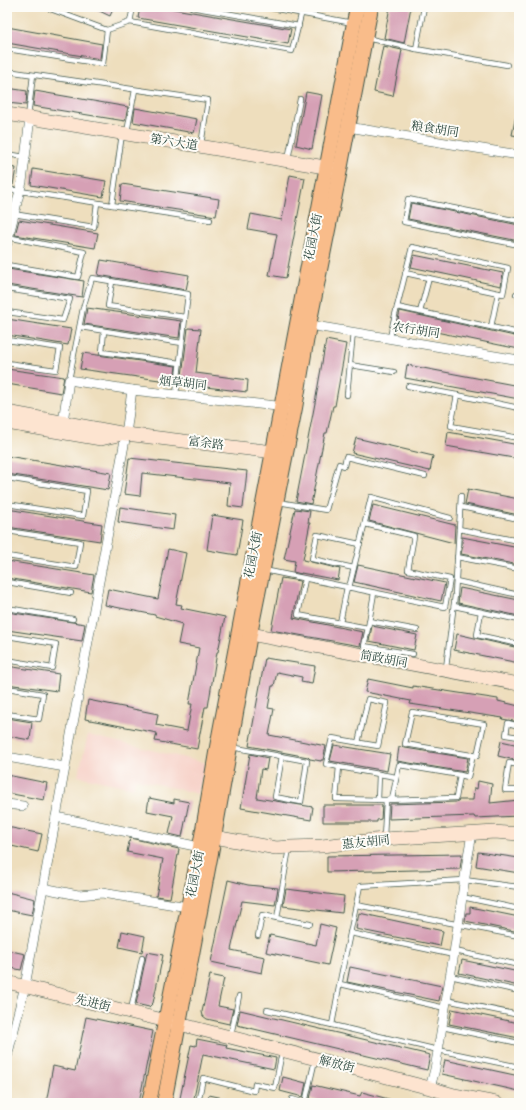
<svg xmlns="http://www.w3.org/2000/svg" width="526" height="1110" font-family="'IM FELL Great Primer','Noto Serif SC',serif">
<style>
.built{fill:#f7d1c8}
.building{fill:#d6a0b5}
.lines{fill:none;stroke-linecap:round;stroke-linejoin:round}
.lane-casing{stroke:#3e5549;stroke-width:6}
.street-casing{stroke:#3e5549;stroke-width:10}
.secondary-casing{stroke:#3e5549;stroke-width:14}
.primary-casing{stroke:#3e5549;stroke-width:16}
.lane{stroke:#fff;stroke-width:4.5}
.street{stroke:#fff;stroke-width:9}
.secondary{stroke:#fde4d0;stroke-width:13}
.primary{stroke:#f9bc8a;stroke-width:14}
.labels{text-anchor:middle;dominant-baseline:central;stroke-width:4;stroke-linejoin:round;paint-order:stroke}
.street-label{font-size:12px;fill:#1f3d34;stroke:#fdfcf7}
</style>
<rect width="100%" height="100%" fill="#fdfcf7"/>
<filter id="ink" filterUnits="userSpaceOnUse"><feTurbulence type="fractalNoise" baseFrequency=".025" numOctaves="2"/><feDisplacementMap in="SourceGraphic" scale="8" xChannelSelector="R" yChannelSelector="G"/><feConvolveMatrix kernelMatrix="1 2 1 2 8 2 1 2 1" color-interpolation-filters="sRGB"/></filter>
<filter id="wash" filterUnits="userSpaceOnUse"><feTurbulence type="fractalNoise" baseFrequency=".012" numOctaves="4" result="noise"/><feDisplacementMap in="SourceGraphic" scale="16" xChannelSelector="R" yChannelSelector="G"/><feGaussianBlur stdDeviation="0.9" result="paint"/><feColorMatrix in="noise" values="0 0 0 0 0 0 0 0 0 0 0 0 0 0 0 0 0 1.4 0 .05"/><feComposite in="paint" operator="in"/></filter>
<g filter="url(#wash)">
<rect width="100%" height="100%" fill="#eedebd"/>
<path class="built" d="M88 735 206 763 198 794 136 779 133 788 78 776Z"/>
<g id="blocks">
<g class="building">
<path d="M91 7H114L110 16Z"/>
<path d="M140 7H163L291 29 288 44 138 18Z"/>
<path d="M390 7H411L404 43 384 38Z"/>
<path d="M7 27 102 44 100 59 7 43Z"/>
<path d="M383 46 402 50 393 96 374 92Z"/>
<path d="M7 88 27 91 26 105 7 103Z"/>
<path d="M35 91 128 107 125 121 33 106Z"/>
<path d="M306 92 322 95 312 149 296 145Z"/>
<path d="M135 108 197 119 194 133 133 122Z"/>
<path d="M516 115H519V136L512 135Z"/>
<path d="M7 167 16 168 13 185 7 184Z"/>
<path d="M33 169 106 181 103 197 31 185Z"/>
<path d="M290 175 305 178 286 278 269 275 277 234 248 229 251 214 282 220Z"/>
<path d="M122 184 219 199 216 216 120 201Z"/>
<path d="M411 203 519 225V241L408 219Z"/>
<path d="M19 220 98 233 95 248 15 235Z"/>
<path d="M414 255 503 273 501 286 411 267Z"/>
<path d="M101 260 189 275 186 290 98 275Z"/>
<path d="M8 269 84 281 82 297 7 285Z"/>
<path d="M87 308 181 321 179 338 84 324Z"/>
<path d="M400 311 519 337V349L397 324Z"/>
<path d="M7 319 71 329 68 345 7 335Z"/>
<path d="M188 328 201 329 196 373 248 380 247 392 181 384Z"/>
<path d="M326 340 346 344 335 406H333L327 433H325L311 504 296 501 315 403Z"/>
<path d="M83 353 176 366 174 382 80 369Z"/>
<path d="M407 365 519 386V399L405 378Z"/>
<path d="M7 369 64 377 61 393 7 384Z"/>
<path d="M448 432 519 445V459L446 446Z"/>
<path d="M356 438 433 456 430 471 352 453Z"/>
<path d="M7 456 111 473 108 490 7 474Z"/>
<path d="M129 458 247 471 243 508 228 506 230 483 142 473 140 496 124 494Z"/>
<path d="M468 489 519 499V515L465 504Z"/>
<path d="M373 505 455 525 454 543 369 521Z"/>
<path d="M120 507 175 515 173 530 118 522Z"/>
<path d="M7 509 102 524 100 541 7 527Z"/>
<path d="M295 509 310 511 308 523H310L303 560 340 569 338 580 301 573V574L293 572 295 561 284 559Z"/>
<path d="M212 515 243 520 237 555 207 550Z"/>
<path d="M462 537 519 548V565L461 554 463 545H462Z"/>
<path d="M168 549 186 553 176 604 182 605 181 608 225 617 218 652H217L208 707H205L197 749 155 741 157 733 85 719 88 700 158 714 156 725 187 731 192 704H189L199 648 178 644 182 624 155 616V615L105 605 108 589 158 599Z"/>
<path d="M7 561 94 575 91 592 7 578Z"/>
<path d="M358 565 445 583 441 601 354 582Z"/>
<path d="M281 578 300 581 293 618 363 632 360 646 271 630Z"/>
<path d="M460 588 519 600V616L458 603Z"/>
<path d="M7 612 85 624 82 641 7 630Z"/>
<path d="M372 626 417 635 414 650 369 641Z"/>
<path d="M457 634 519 648V663L454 650Z"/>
<path d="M265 658 315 666 312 684 301 682 302 677 277 672 274 686H272L268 708 274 709 269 735 326 746 323 760H321V761L310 759 308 757 249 746Z"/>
<path d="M7 666 59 674 57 691 7 684Z"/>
<path d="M368 679 413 688V686L498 699V701L519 706V722L502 719 503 718 410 704 411 701 365 692Z"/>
<path d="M7 718 32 722 30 740 7 736Z"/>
<path d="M501 741 519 745V761L498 756Z"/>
<path d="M334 745 390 754 387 771 330 761Z"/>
<path d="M399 747 468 758 465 772 397 761Z"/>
<path d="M250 754 268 758 266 770 261 769 257 798 313 807 311 820 241 808Z"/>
<path d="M7 775 47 783 44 800 7 793Z"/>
<path d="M478 781 492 784 490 803 519 800V816L475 818 474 816 389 819 390 804 456 802 459 800H473L474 788 477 789Z"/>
<path d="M149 798 174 803V799L189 802 182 837 169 834 173 816 147 811Z"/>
<path d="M323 805H382L381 819 377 820V822H323Z"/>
<path d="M7 827 42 834 38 852 7 845Z"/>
<path d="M130 838 179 849 170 898 156 896 163 859 127 852Z"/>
<path d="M478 852 519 858V873L476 866Z"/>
<path d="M462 854 460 869 327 872V856Z"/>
<path d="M228 880 248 885 278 888 275 905 242 901 231 950 265 957 262 973 211 962Z"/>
<path d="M286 889 344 896 342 913 283 906Z"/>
<path d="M7 892 35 899 32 915 7 910Z"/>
<path d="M470 907 519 917V932L465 921 466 913H470Z"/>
<path d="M359 913 443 931 440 946 356 929Z"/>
<path d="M320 924 336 928 328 965 266 952 270 935 316 945Z"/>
<path d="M122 931 145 936 142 952 119 947Z"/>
<path d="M7 950 25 954 21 970 7 967Z"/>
<path d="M147 952 163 955 153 1003 149 1007 136 1004Z"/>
<path d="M462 960 519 972V986L459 973Z"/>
<path d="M350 967 442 986 439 1001 347 982Z"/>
<path d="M210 975 224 978 218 1006 233 1009 229 1024 207 1019 203 1016 202 1012Z"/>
<path d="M452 1009 519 1023V1038L449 1024Z"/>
<path d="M240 1010 430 1055 427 1070 237 1025Z"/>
<path d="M86 1017 153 1031 139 1103H46L53 1066 75 1071Z"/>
<path d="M197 1039 227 1045 226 1048 276 1058 274 1069 203 1054 193 1103H179L191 1045 196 1046Z"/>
<path d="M445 1060 519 1076V1091L442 1074Z"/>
<path d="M283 1077 306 1083 303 1097 280 1091Z"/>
<path d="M313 1085 360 1096 362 1092 396 1101 395 1103H326L310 1099Z"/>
<path d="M209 1095 233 1100V1103H207Z"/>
</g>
</g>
</g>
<g filter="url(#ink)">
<use href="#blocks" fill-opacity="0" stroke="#3e5549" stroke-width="1"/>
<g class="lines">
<g class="lane-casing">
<g id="lane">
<path d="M45 7 107 30 130 22 292 51 303 7"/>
<path d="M191 7 299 26"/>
<path d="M266 7 353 23"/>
<path d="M130 22 133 7"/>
<path d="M366 38 416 49 507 65"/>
<path d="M7 49 103 64 107 30"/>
<path d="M416 49 424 7"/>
<path d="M7 71 208 100 201 145"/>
<path d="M28 117 33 75"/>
<path d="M127 132 135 90"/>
<path d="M7 154 25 157"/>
<path d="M288 159 300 99"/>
<path d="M7 189 210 220"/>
<path d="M112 205 122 134"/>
<path d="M7 213 94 227 97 203"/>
<path d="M519 221 408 199 404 222 519 245"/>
<path d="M7 237 84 252 78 277 7 265"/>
<path d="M112 282 108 306 185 317"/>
<path d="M7 289 70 299 63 320 7 312"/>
<path d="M516 294 519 295"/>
<path d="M397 307 519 333"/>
<path d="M420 312 429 278"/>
<path d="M80 327 182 343"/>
<path d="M491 327 498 293"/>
<path d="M104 331 102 352 180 363"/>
<path d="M390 338 393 323 412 247 508 268 503 294 405 273"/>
<path d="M7 340 60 348 56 370 7 363"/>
<path d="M350 365 394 372"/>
<path d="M69 380 83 308 92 278 188 294 176 394"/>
<path d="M408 386 457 395"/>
<path d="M347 395 353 332"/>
<path d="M519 408 457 395 451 426 519 438"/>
<path d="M7 478 87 491 83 516 7 504"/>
<path d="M278 502 326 510 339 464 344 466 346 457 425 476"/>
<path d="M461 507 519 519"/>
<path d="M459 529 519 541"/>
<path d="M7 531 80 542 76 567 7 556"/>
<path d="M457 557 519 569"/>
<path d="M354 568 312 559 317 535 360 544"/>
<path d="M264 570 445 607 450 579 408 570 414 536 365 524"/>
<path d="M305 579 298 615 368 628 374 593"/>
<path d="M456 581 519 595"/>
<path d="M7 582 71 593"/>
<path d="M349 588 371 497 450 518"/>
<path d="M454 606 519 620"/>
<path d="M7 608 73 619"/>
<path d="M481 612 477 635 519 644"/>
<path d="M369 621 417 630"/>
<path d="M340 623 347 587"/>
<path d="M368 628 364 646 413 654"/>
<path d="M7 636 56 644 52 668 7 660"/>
<path d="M446 668 455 595 461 496"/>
<path d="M7 688 43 694 39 719 7 714"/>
<path d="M412 712 484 724 477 756 405 744Z"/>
<path d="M519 726 508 723 506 735 519 737"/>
<path d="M231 747 307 761 301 802 275 797 282 756"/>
<path d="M519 765 509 763 505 790H519"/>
<path d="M339 767 326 764 332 738 378 746 387 703 368 699 358 743"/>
<path d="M460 775 468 777 473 755"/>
<path d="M378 800 379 774"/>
<path d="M384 837 386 800 392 799 399 765 460 775 456 798 386 800 336 799 339 767 396 777"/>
<path d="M289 848 277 918 310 924"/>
<path d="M519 887 464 880 360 886 341 976 332 1025 438 1050 519 1067"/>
<path d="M462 897 519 909"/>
<path d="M356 905 519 936"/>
<path d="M350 933 454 955"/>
<path d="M258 936 262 915 277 918"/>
<path d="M455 951 519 965"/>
<path d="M450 976 519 991"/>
<path d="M340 984 445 1008"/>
<path d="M446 1000 519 1015"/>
<path d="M131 1010 142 958"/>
<path d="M267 1010 332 1025"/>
<path d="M442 1027 519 1043"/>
<path d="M231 1035 239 996"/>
<path d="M198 1103 203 1078 254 1091 255 1084 275 1088 282 1052"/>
<path d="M291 1103 292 1099 305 1103"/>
<path d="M305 1103 315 1060"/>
</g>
</g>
<g class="street-casing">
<g id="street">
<path d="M348 127 519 155"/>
<path d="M7 243 22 182 30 118"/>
<path d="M309 325 519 360"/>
<path d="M63 422 69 380 132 390 286 407"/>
<path d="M7 757 65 767"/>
<path d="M7 804 23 806"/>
<path d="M56 817 200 847"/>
<path d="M43 888 78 895 102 893 188 907"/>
<path d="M7 1057 25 986 126 434 132 390"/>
<path d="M430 1088 435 1069 454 953 468 856 472 834"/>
</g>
</g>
<g class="secondary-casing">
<g id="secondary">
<path d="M7 114 337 169"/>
<path d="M7 412 126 434 282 453"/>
<path d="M7 423 101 439 118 435"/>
<path d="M250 634 519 684"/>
<path d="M214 837 276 848 289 847 322 846 383 839 495 832 519 834"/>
<path d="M7 982 179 1024 430 1088 454 1095 496 1103"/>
</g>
</g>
<g class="primary-casing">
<g id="primary">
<path d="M149 1103 200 847 217 747 357 7"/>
<path d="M164 1103 214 837 250 634 295 408 309 325 340 170 371 7"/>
</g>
</g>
<use href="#lane" class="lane"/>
<use href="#street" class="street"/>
<use href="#secondary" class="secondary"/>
<use href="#primary" class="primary"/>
</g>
</g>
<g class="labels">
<g class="street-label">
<text transform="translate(435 129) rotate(9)">粮食胡同</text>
<text transform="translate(174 142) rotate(9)">第六大道</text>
<text transform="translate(313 237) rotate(-79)">花园大街</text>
<text transform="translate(416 330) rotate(9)">农行胡同</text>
<text transform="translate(183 383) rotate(6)">烟草胡同</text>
<text transform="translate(206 443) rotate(7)">富余路</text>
<text transform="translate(253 555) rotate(-79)">花园大街</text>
<text transform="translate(384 659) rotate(10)">简政胡同</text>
<text transform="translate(366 842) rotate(-6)">惠友胡同</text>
<text transform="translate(195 874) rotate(-79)">花园大街</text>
<text transform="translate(93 1003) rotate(14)">先进街</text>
<text transform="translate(337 1064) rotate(14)">解放街</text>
</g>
</g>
<rect width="526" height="1110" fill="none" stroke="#fdfcf7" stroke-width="24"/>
</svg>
